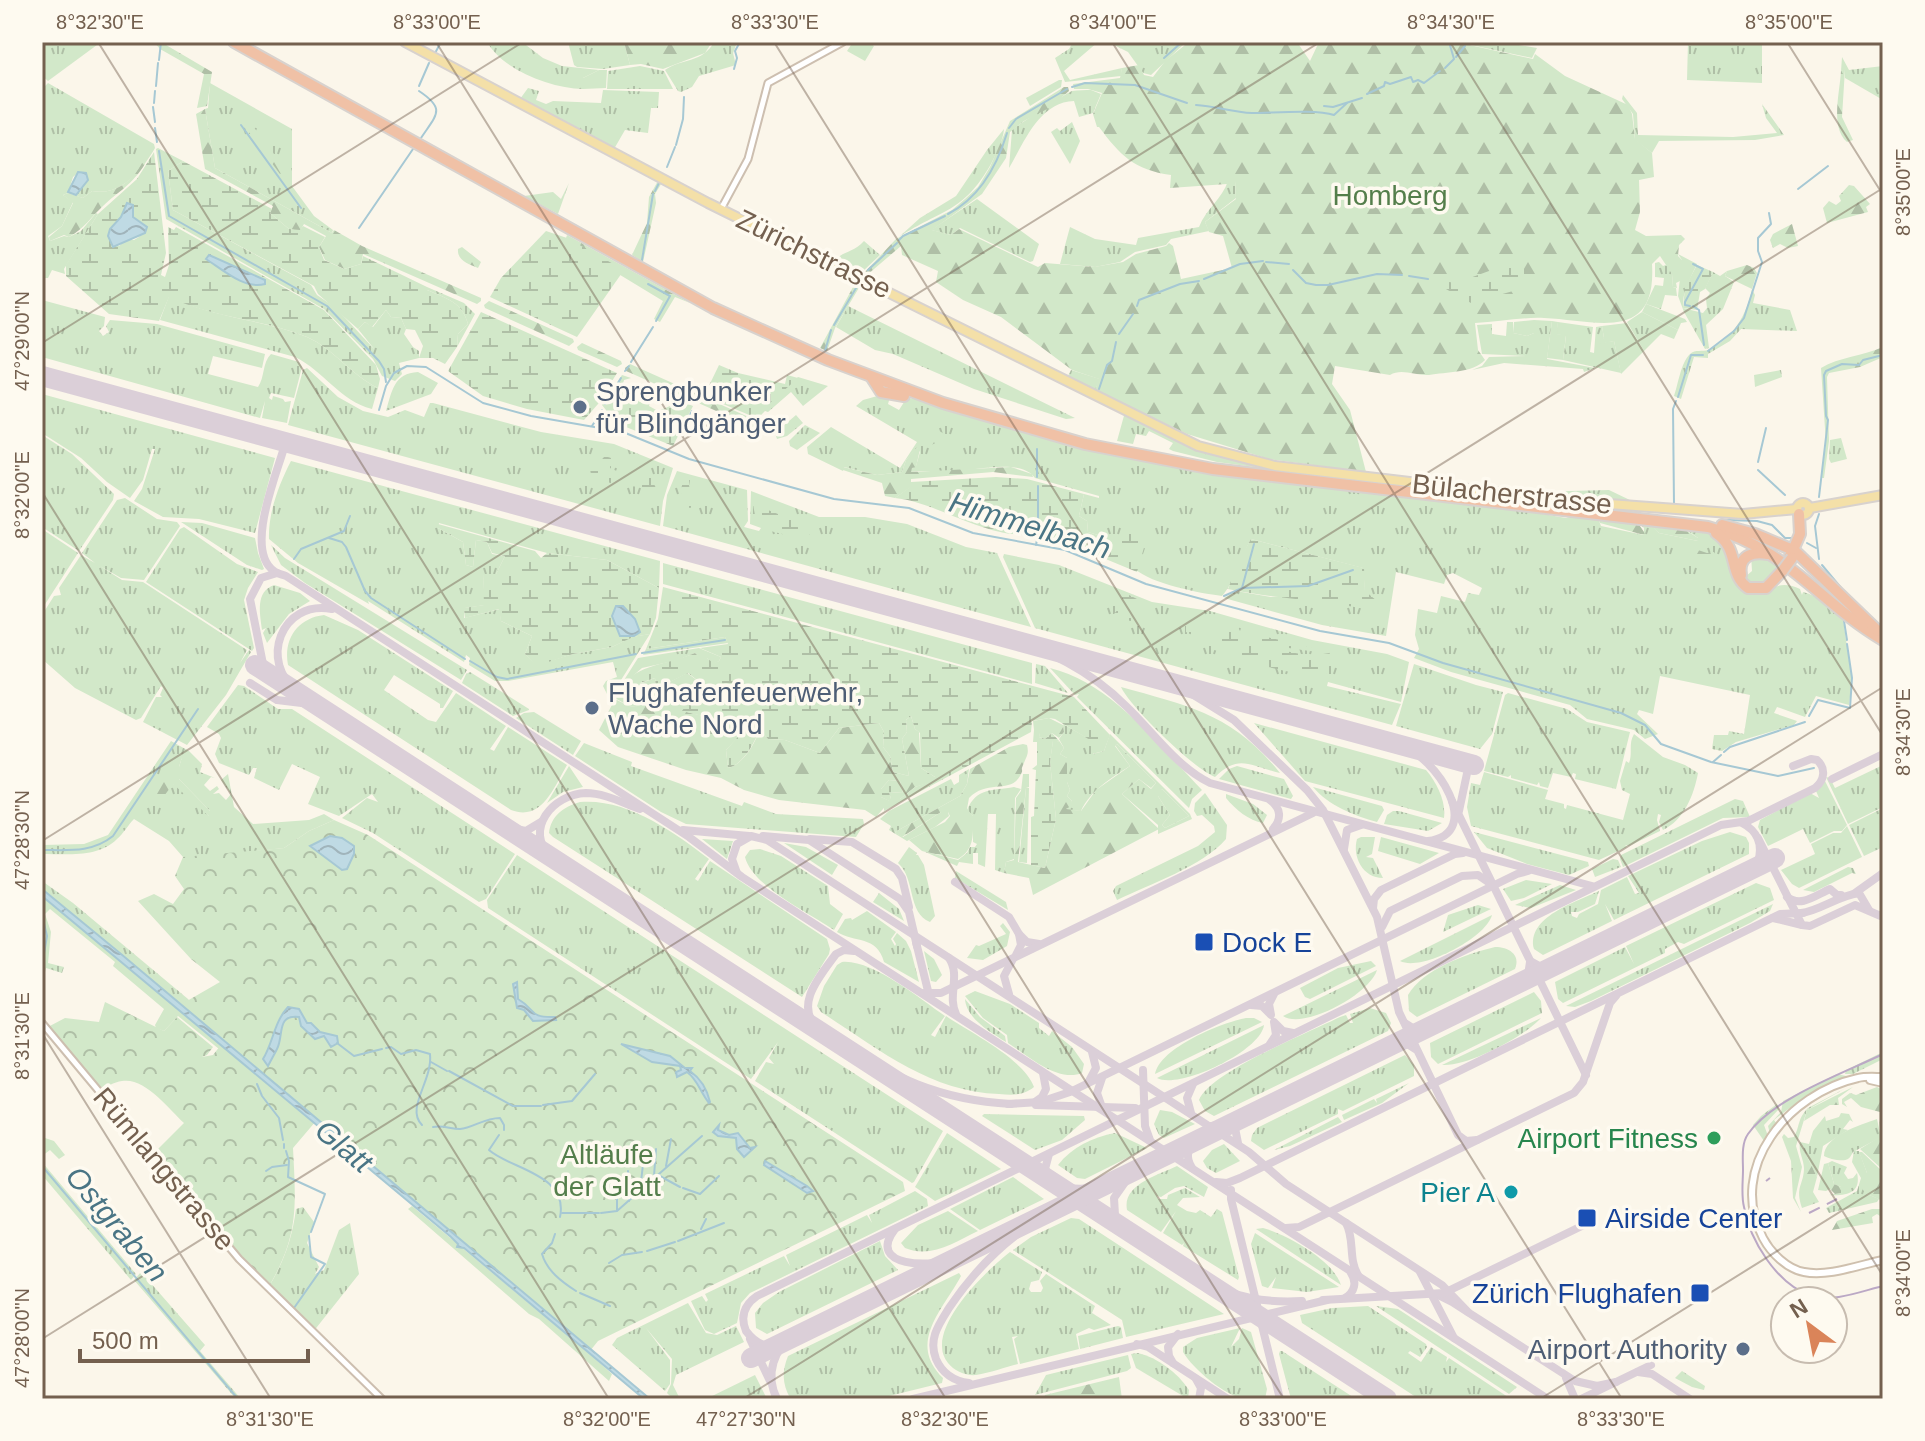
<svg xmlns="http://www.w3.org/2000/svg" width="1925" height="1441" font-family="Arial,sans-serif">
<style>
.grass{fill:url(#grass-tufts);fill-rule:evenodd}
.forest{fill:url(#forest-firs)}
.wetland{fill:url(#wetland-marsh);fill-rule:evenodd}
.park{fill:url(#park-crowns)}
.garden{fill:#d2e8c9}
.water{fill:url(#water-waves);stroke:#a6c8d4;stroke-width:2}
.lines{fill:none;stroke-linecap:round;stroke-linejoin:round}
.stream{stroke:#a6c8d4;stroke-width:2}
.taxiway{stroke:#dbcfd8;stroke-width:8}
.runway{stroke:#dbcfd8;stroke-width:20}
.tertiary-casing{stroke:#cdbfb0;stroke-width:9}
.secondary-casing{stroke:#cfc0ae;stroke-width:10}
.primary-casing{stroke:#d8d2ce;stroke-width:12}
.motorway-casing{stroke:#d8d2ce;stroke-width:14}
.tertiary{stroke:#fff;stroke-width:5}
.secondary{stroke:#fff;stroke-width:6}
.primary{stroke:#f4e0a8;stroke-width:8}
.motorway{stroke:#f0c1a6;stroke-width:10}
.tram{stroke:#bba8c5;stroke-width:2}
.rail{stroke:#bba8c5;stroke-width:2;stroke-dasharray:12 8;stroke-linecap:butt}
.motorway-bridge-casing{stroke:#d8d2ce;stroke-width:14;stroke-linecap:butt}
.motorway-bridge{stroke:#f0c1a6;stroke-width:10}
.ticks{fill:none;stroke:#74604f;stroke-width:2;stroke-opacity:0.45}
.service-dot{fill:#5c6f8a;stroke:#fefaf0;stroke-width:3}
.transit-dot{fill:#1a4fb4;stroke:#fefaf0;stroke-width:3}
.leisure-dot{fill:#2e9e5b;stroke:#fefaf0;stroke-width:3}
.culture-dot{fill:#0f9aa8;stroke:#fefaf0;stroke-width:3}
.labels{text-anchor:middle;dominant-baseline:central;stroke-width:7;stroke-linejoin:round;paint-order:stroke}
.park-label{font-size:28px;fill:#547e4b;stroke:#fefaf0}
.street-label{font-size:28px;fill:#74604f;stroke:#fefaf0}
.service-label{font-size:28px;fill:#4e5e75;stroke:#fefaf0;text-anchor:start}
.transit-label{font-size:28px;fill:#164399;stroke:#fefaf0;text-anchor:start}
.leisure-label{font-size:28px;fill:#27864d;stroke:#fefaf0;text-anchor:end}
.culture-label{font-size:28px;fill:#0d838f;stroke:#fefaf0;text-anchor:end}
.water-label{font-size:30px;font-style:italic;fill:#4a7585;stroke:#fefaf0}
.neatline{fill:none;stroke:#74604f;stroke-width:3}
.ticks-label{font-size:20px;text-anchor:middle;fill:#74604f}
</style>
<defs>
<pattern id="grass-tufts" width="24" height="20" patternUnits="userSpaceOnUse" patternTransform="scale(2)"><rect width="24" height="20" fill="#d2e8c9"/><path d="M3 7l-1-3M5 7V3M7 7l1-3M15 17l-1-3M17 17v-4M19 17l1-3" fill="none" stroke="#afbfa6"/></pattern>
<pattern id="forest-firs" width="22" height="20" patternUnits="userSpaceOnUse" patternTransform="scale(2)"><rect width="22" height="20" fill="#d2e8c9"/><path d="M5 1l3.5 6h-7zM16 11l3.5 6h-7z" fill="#afbfa6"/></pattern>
<pattern id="wetland-marsh" width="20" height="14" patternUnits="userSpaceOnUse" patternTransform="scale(2)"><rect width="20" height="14" fill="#d2e8c9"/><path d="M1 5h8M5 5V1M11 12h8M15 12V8" fill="none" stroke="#afbfa6"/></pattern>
<pattern id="park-crowns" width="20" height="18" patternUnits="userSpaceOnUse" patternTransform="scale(2)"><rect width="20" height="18" fill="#d2e8c9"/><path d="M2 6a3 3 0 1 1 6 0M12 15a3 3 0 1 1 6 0" fill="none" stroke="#afbfa6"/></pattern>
<pattern id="water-waves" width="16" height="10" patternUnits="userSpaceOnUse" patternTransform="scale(2)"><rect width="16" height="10" fill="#bfdae4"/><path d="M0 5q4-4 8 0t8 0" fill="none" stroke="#a0b4bb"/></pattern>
</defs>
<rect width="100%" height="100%" fill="#fbf6ea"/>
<g class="grass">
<path d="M42 42H101L48 81 42 76Z"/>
<path d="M487 42H522L543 58 562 66 599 70 583 78V89C551 88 504 71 487 42Z"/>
<path d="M568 42H624L630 65 603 69 577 67 574 65Z"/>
<path d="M714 42H737L733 53 736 65 699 76 692 87 681 92 678 91 665 70C682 58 703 63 714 42Z"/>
<path d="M1073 42H1098L1064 71 1070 80 1122 68 1121 76 1065 82 1055 58 1069 49Z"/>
<path d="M1108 42H1183L1184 44 1151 75 1143 73 1128 52Z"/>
<path d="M1457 42H1501L1537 48 1532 58Z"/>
<path d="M1688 42H1762V83L1687 80Z"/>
<path d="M1842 57 1849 70 1883 66V100L1845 78V70L1841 71Z"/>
<path d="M640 66 664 71 673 89H607L608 71Z"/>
<path d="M1059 80H1062L1061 87 1030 106 1026 98Z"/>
<path d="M48 83 154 144 155 148C143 169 121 197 92 191L83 198 76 196 88 180 86 173 79 172 73 177 68 193 63 195 73 202 62 226 48 236 50 241 64 236 69 237 81 231 96 213 98 214 64 269 65 274 52 270 48 278H42V89Z"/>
<path d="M210 83 292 129V186L314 216 333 230 332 233 215 168 205 109 208 108Z"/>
<path d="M528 88 539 91 536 100 546 104 553 101 601 103 603 90 659 92 658 108H651L648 133 625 130 614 149 520 99Z"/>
<path d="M1091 90 1101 94 1093 113 1079 117 1074 101C1039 102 1024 143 1009 168L1012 130C1016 126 1068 92 1072 91 1078 90 1085 90 1091 90Z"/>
<path d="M1623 95 1637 113 1638 135 1733 137 1777 133 1766 118 1762 104 1784 135 1755 140 1659 141 1652 153 1635 140 1633 114 1622 99Z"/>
<path d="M1072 122 1080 141 1070 164 1051 132 1057 128 1060 131Z"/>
<path d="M1004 129C1003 141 997 152 991 164 963 213 942 209 899 237L920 218 956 196 987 150Z"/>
<path d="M158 148 183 161 168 171 173 210 311 285 317 295 336 308 375 350 358 329 365 322 373 327 386 310 391 317 401 318 406 329 404 334 413 347 419 351V358L399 363 402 374 395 381 382 376 373 359 324 309 166 219 156 149Z"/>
<path d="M1228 181H1235L1236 198 1205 222 1209 231 1171 239 1166 245 1135 252 1120 262 1095 267 1060 264 1070 227 1095 239 1136 245 1138 238 1199 227C1206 209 1222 199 1228 181Z"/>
<path d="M569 183 558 214 524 196 553 192 561 199Z"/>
<path d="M977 199 1039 244 1033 261 1030 262 960 228 951 235 931 230Z"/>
<path d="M864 241 880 255 860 274 835 261C842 251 853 253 864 241Z"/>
<path d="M1678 254 1697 264C1690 279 1682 292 1683 308L1703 313 1707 308 1706 299 1710 293 1705 288 1713 272 1720 276 1727 271 1725 276 1734 282 1723 309 1706 325 1709 348 1705 349 1684 312 1678 296 1682 260Z"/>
<path d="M1659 262 1663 266 1668 264 1672 274 1673 287 1676 288 1677 296 1665 295 1661 309 1646 304 1655 285 1663 286 1664 278 1655 277V263Z"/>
<path d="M427 287 464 303 475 314 457 347 458 334 468 324C462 302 448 299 427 290Z"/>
<path d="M1752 289 1755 295 1753 303 1790 310 1797 331 1741 329 1730 341 1708 354V358L1694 357 1681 399 1674 396C1678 385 1681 362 1690 354 1695 349 1703 352 1708 350 1733 339 1747 314 1752 289Z"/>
<path d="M169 296C211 318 263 319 307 337 334 349 351 375 378 388L372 409C340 401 324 371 295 357L160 320Z"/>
<path d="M42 300 105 317 104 326 99 331 103 336 109 332 106 326 110 320 157 324 265 354 262 368 213 356 208 374 258 387C265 377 262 363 271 354L299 362 302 367 294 398 271 393 269 398 272 400 273 396 283 399 285 402 291 401 287 423 262 418 265 401 260 418 42 357Z"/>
<path d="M848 306 1075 418 1066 419 974 389 893 354 875 350 836 327Z"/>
<path d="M1642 312 1678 330 1674 339 1661 334 1644 351 1627 322Z"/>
<path d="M1534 320 1552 321 1547 359 1595 368 1584 372 1583 369 1504 363 1472 370 1482 366 1489 357 1526 356 1482 354 1477 325 1492 324V334L1506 336 1507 322H1513V333L1527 336 1534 333Z"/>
<path d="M1558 322 1593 327 1590 352 1594 353 1596 327 1602 326 1604 338 1600 343 1614 341 1621 373 1563 360 1566 336 1556 334Z"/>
<path d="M307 368 338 397 363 411 388 417 405 410 424 417 430 403H433L541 432 614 444 673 468 663 501 660 526 288 425 303 370Z"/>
<path d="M1071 370 1100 379 1095 390 1068 376Z"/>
<path d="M1781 370 1782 377 1755 387 1754 375Z"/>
<path d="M418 372 438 383 431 394 386 411C392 391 394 373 418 372Z"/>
<path d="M798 377 828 386 803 406 791 392 768 412 765 411 757 419 753 417Z"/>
<path d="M880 384 892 390 888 404 899 410 906 399 915 398 1028 432 1261 481 1520 510 1566 518 1573 516 1598 518 1601 526 1644 535V528L1638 522 1650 523 1659 533 1698 541V538L1681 526C1726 535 1724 536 1736 579L1769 590C1780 583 1789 584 1800 589L1802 595 1803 592C1819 596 1831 608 1843 619L1852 681 1849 705 1816 696 1805 717 1777 707 1774 713 1797 721 1794 725 1736 742 1722 751 1712 749 1714 735H1728L1729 731 1744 734 1750 695 1660 676 1653 714 1639 710 1637 714 1658 734 1645 739 1634 730 1587 719 1570 705 1451 672 1414 658 1419 649 1415 635 1418 609 1437 613 1441 596 1465 602 1468 593 1479 595 1482 588 1453 573 1447 575 1444 584 1396 572 1386 636 1322 625 1224 598 1236 591 1271 597 1365 591 1363 568 1251 539C1241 557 1234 583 1222 596 1199 593 1152 584 1135 569 1127 562 1120 553 1113 545L1101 544 1097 541 1098 535 1088 532 1087 521 1079 516 1084 494 1099 498V496L1035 478C1021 458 976 471 955 471 940 472 925 470 910 472L912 468 916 466 920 452 917 448 906 460 902 472 877 475 844 467 843 471 808 454 807 447 831 427 900 468 917 442 856 406 863 400 881 395Z"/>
<path d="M42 394 275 458 255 533 199 519 163 517 134 501 142 489 155 449H152L143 480 130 498 107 482 81 458 42 433Z"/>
<path d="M1125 412 1138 422 1139 419 1184 442 1255 464 1254 467 1217 462 1173 451 1169 449 1173 443 1149 431 1146 436 1136 434 1133 444 1117 441Z"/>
<path d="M796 415 803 423 787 436 777 439 775 433Z"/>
<path d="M805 425 820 433 797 450 790 446 789 441Z"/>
<path d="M42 435 72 454 114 494 113 500 79 551 42 527Z"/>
<path d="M1841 438 1847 459 1831 463 1829 459 1830 440Z"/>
<path d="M291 461 660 561 659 588 607 560 547 553 439 523 438 528 463 542 466 565 473 567 476 540 487 542 492 554 505 556 496 574 483 575 485 605 465 608 464 618 500 609 501 621 532 636 525 654 536 665 573 654 612 647 632 637 650 634 616 688 608 696 603 686 606 681 617 677 613 662 508 681H495L469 665 470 658 466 655 464 662 368 601 369 604 298 563 269 539C268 513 279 484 291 461Z"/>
<path d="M677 471 747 490 748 521 744 527 759 531 761 528 750 524 751 491 819 517H865L907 524 966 547 997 553 1031 627 663 526 667 495Z"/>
<path d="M1609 490 1634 502 1530 492Z"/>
<path d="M125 498 157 519 177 522 180 526 144 580 121 578 100 566 122 580 143 582 247 650 240 663 249 650 251 652 226 695 187 745 143 722 156 697H162L160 695 163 688 161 686 141 718 136 720 75 688 42 659V615L54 596 61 595 59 588 81 555 95 563 82 553 117 500Z"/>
<path d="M181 522 202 523 255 538 258 553 264 569 262 570 247 565Z"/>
<path d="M184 527 237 564 258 572 248 588 244 600 254 648 252 651 146 582 180 529Z"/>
<path d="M42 529 78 553 42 609Z"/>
<path d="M271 545 285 558 467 670 461 680 305 583 281 565Z"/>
<path d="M1004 554 1059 565 1152 602 1210 611 1312 640 1387 654 1409 662 1401 702 1328 682 1327 686 1401 704 1400 706 1392 725 1035 628 1003 557Z"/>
<path d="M1762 554 1780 564 1767 582 1753 585 1745 577 1752 571 1751 555Z"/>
<path d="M663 563 1032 663V684L663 584Z"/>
<path d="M274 585 300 593 310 601 289 614 267 643 263 633 266 628 262 630C260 613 255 592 274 585Z"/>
<path d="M324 615 358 630 453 691 443 708H440V704L394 675 384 690 428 720 436 722 456 693 506 726 490 749 494 751 508 727 567 765C554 787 542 822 511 810L288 665C283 639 298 618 324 615Z"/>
<path d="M725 637 728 643 643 655 646 649Z"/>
<path d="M699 648 721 657 719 661 713 664 707 658H699L695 653 678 660 642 668 619 688 638 658Z"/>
<path d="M1036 664 1045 666 1068 693 1035 683Z"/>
<path d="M1414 664 1476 685 1503 692 1492 734 1480 749 1396 726Z"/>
<path d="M1050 668C1112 683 1159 746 1202 790L1192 799 1189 808 1077 697 1079 694 1075 695Z"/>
<path d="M470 672 529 709V710L513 716 462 683 466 674Z"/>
<path d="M238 685 244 686 278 709H292L515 854 486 899 479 902 373 833 342 818 367 798 378 802 372 794 339 816 308 804 320 777 292 764 279 790 254 778 257 768H253L249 775 219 763 215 754 221 738 219 734 207 727Z"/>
<path d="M1121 687C1189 706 1233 714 1280 773 1250 766 1239 753 1215 777 1194 769 1130 707 1121 687Z"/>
<path d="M1508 693 1567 709 1587 722 1630 732 1616 789 1575 779 1576 774 1573 773 1571 777 1553 773 1548 788 1540 786 1539 782 1537 785 1511 778V775L1508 777 1484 771 1505 695Z"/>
<path d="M534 712 581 741 573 755 516 718 524 713Z"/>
<path d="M1254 723 1426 770C1437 783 1446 801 1444 818L1305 781Z"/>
<path d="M1063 724 1091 740 1093 754 1104 751 1110 734 1190 814 1192 819 1158 834V825L1122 794 1139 779 1151 789 1156 783 1117 744 1115 746 1130 766C1111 778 1090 791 1081 811L1066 810 1072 801 1067 796 1070 790 1067 782V758L1060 754 1064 748 1059 739 1064 732ZM1162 789 1189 816 1165 828 1162 825 1170 815 1158 796Z"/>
<path d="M1634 734 1663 757 1685 765 1698 773C1694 795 1684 820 1663 830L1659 822 1661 815 1658 814 1657 820 1660 831 1629 846 1625 845 1627 847 1599 860 1471 826 1467 807 1471 783 1480 785 1484 772 1548 790 1545 799 1564 804V808L1566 809 1567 805 1623 820 1630 794 1622 790 1620 781 1626 761 1629 763C1633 753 1628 744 1634 734Z"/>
<path d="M171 741 189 751 202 764 200 772 215 778 211 777 204 785 210 791 217 786 219 789 213 794 219 793 226 800 231 794 221 780 228 774 234 807 253 824 309 820 324 814 334 820 309 831 284 848 193 858 183 857 169 841 134 819C128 825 124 833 117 839 98 858 67 854 42 854V845L84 844 108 835ZM182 757 179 767V779L210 811 209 816 184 791 172 783Z"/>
<path d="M584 743 632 762 631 766 742 806 744 802 776 814 863 819 864 824 856 837 686 824 661 812 575 756Z"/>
<path d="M1883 765V807L1848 824 1826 777 1830 778 1835 788Z"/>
<path d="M569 766 583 787 563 792 547 803Z"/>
<path d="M1237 766 1284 779 1293 796 1291 799 1219 779 1229 769Z"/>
<path d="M969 769 967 784 960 796 895 832 903 837 941 812H948L949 816 935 827 907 841 889 830 891 826 880 819 889 811 951 779 954 785 959 782V775Z"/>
<path d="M1825 781 1847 825 1842 831H1834L1810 843 1803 829 1768 846 1758 827 1760 820 1810 793 1819 798 1816 791Z"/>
<path d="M1014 787 1021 789 1015 798 1014 859 1006 862 1004 873 995 870 996 814H988L985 867 978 864V853H973V864L959 862 957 866 923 851 958 860 967 853 970 847H975L977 844 973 842V816L967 810C977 787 992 791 1014 787Z"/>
<path d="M1313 787 1382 806 1384 810 1377 822C1354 816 1328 805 1313 787Z"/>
<path d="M1026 788H1029L1027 863 1019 862Z"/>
<path d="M1205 793 1227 825 1226 839C1203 866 1150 884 1117 900L1113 891 1116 886 1198 846 1215 832 1214 826 1202 815 1197 816 1194 811 1195 803Z"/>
<path d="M1226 794 1253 804 1267 815 1263 823C1249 821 1235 809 1226 798Z"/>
<path d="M1735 799 1743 801 1750 817 1723 818 1623 867 1620 859 1621 855Z"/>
<path d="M580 802C627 798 674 832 709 859L695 879 698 881 710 861 827 939 830 949 829 954 802 997 553 837 549 833C551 816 563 807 580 802Z"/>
<path d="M1883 808V847L1864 856 1849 825Z"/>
<path d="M1393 811H1399L1442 823 1428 831 1384 824 1387 815Z"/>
<path d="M1847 826 1862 857 1799 888 1792 884 1781 870 1815 854 1811 844 1833 833H1841Z"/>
<path d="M1474 832 1588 862 1589 866 1569 875 1527 864 1487 848Z"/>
<path d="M1730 832 1746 837 1749 843V854L1614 920 1605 904 1612 921 1543 955 1534 949C1526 917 1576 902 1599 891L1595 904 1578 912H1571L1572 916 1577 918 1579 914 1598 904 1601 890 1627 877 1635 894 1639 893 1628 876 1702 841Z"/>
<path d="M1361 837H1375L1372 854 1366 857 1373 858 1383 878C1363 878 1352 857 1357 839Z"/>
<path d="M1381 837 1439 853 1420 864 1378 851Z"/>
<path d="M702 839 733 841 727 859Z"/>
<path d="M784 843 806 847 838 865 832 875Z"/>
<path d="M909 847 917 853 916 855H918L924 865 935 916 930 922C907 913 916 879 898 863Z"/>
<path d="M760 849 781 856 828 886 830 904 843 914 834 930C809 913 752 886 745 857L750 850Z"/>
<path d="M517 855 943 1131 914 1182 912 1183 755 1081 766 1062 774 1064 769 1058 778 1042 751 1079 488 908 487 900Z"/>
<path d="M1613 859 1618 860 1621 867 1595 877 1592 869Z"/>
<path d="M1848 867 1853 868 1856 874 1852 873 1814 892 1803 890Z"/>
<path d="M956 871 1006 902 1008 910 955 878Z"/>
<path d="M1526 880 1552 884 1524 898 1511 901 1503 889Z"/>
<path d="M42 881 73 903 188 999 236 1051 42 889Z"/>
<path d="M1756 883 1770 888 1774 900 1684 944 1678 942 1665 949V953L1563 1003 1558 999 1555 982 1625 947 1634 964 1626 946Z"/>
<path d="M1560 885 1576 890 1531 908 1515 905Z"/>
<path d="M879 893 899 909 904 921 873 902Z"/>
<path d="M42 896 222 1045 219 1049 178 1016 164 1031 156 1028 155 1025 164 1009 113 966 115 962 50 909 45 914 51 932 48 963 64 967 62 973 46 968 42 985Z"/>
<path d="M1773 904 1770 911 1750 923 1591 1001 1575 1007 1566 1006Z"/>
<path d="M1478 905 1491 909 1443 932 1448 915Z"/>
<path d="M867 911 896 932 891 939 895 946 896 944 893 939 897 933 906 941 911 951 919 982 884 962C877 935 854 943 837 932L845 919 851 918 852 920Z"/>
<path d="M1492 915C1486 938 1421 972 1400 961Z"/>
<path d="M1003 923 1010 932 1007 946 983 960 967 958 976 945 979 946 1006 934 1000 926Z"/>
<path d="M1495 947C1508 947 1521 954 1515 969L1417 1017 1409 1011 1408 995C1423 969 1466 954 1495 947Z"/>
<path d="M924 951 934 959 942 975 936 982 931 981Z"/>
<path d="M1371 961 1376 966 1310 999 1305 997 1300 988 1338 968Z"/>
<path d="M842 962C872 959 920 999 945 1016L931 1035 935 1037 946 1016C971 1033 1024 1059 1034 1087 1023 1096 1012 1095 999 1094 930 1092 877 1048 821 1012L817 1006 824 986 837 965Z"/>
<path d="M1377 970C1370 994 1304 1030 1283 1016Z"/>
<path d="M975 991 1010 1004 1039 1023V1028L1049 1036 1052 1031 1072 1047 1084 1064 1082 1073C1058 1083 1027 1055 1008 1043L1007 1035 983 1018 965 996Z"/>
<path d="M1534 992 1541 1001 1542 1013 1438 1064 1431 1057 1430 1043Z"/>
<path d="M965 999 980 1017 1005 1036 1006 1042C990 1032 966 1018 965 999Z"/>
<path d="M1370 1008 1386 1013 1391 1023 1388 1031 1214 1116 1205 1111 1199 1100C1210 1072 1310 1032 1340 1017L1346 1015 1350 1023H1353L1350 1014Z"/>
<path d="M1246 1018H1254L1262 1022 1155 1074C1159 1048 1223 1022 1246 1018Z"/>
<path d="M1541 1018C1524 1037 1467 1067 1442 1065Z"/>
<path d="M1264 1025C1261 1051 1179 1090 1157 1078Z"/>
<path d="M1883 1052V1059L1853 1074H1845L1846 1070Z"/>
<path d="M1405 1055 1414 1065V1076L1343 1111 1338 1109V1114L1264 1150 1251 1141 1252 1135 1257 1128Z"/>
<path d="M1837 1074 1851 1077C1821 1086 1798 1101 1774 1120L1777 1124 1780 1121 1770 1134 1768 1126 1781 1112 1783 1101Z"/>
<path d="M1409 1083 1382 1103 1344 1120 1342 1115 1374 1099 1377 1103 1376 1099Z"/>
<path d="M1846 1088 1807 1110 1796 1146 1802 1167 1795 1198 1801 1212 1793 1198 1791 1161 1782 1137 1784 1134 1788 1138 1794 1137C1800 1127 1797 1119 1808 1108Z"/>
<path d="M1777 1104 1779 1109 1764 1125 1768 1136 1764 1141 1753 1125 1761 1116Z"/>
<path d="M1160 1110 1172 1112 1195 1124 1164 1138 1159 1135 1154 1124Z"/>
<path d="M1841 1113 1849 1114 1853 1122 1850 1120 1843 1129 1848 1130 1823 1146 1817 1177 1800 1142 1809 1144 1813 1131 1825 1116 1826 1121 1839 1117Z"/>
<path d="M984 1114 1084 1116 1085 1120 1062 1140 1035 1150 982 1116Z"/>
<path d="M1338 1117 1342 1122 1290 1146 1274 1150Z"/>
<path d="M1877 1119 1881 1137 1855 1151H1859L1867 1173V1194L1879 1199 1877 1202 1829 1213 1826 1208 1857 1191 1861 1178 1852 1162 1854 1151C1852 1153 1851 1157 1848 1159 1843 1162 1829 1159 1824 1156 1824 1136 1860 1125 1877 1119Z"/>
<path d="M947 1133 1001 1169 935 1201 915 1187Z"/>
<path d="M1115 1133 1147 1148 1085 1179 1077 1178 1058 1165C1072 1147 1093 1137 1115 1133Z"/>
<path d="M42 1137 54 1141 65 1155 59 1159 50 1150 42 1156Z"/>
<path d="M1224 1144 1240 1161 1216 1173 1207 1168 1203 1161 1212 1150Z"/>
<path d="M1832 1161 1847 1167 1844 1173 1848 1179 1853 1178 1857 1173C1862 1194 1845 1196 1829 1195L1841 1193V1187L1834 1184 1828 1163Z"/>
<path d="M42 1162 136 1274 131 1280 42 1175Z"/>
<path d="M1177 1166 1208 1187 1204 1197 1184 1186 1175 1188 1161 1197 1157 1196 1158 1199H1167L1168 1195 1185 1188 1200 1197 1183 1198 1177 1205 1187 1211 1196 1213 1200 1210 1211 1217 1217 1209 1222 1212 1239 1277 1238 1280 1183 1246 1184 1243 1182 1245 1163 1233 1176 1211 1161 1232 1127 1210C1122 1184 1159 1175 1177 1166Z"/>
<path d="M1013 1177 1044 1199 980 1230 950 1209Z"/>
<path d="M915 1191 927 1199 928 1206 750 1293 741 1303 737 1323 714 1334 705 1330 691 1301 702 1296 706 1302 708 1300 705 1294 784 1256 790 1266 786 1255 867 1215 872 1223 869 1215 871 1214Z"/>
<path d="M412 1206 591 1355 612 1374 609 1381 539 1319 529 1314 408 1209Z"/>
<path d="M303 1207 314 1222 307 1243 319 1267 315 1274 324 1270 339 1230 350 1223 359 1274 313 1332 268 1288C284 1262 292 1239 296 1209Z"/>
<path d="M948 1211 978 1231C955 1242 931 1259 905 1248L901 1243 918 1225Z"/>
<path d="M1071 1218 1079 1219 1224 1314 1126 1337 1122 1320 1013 1250 1031 1237Z"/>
<path d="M1263 1228C1287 1235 1333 1260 1341 1285L1256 1229Z"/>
<path d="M1255 1233 1339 1287 1307 1292 1272 1288 1276 1277 1268 1288 1262 1286 1251 1244Z"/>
<path d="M880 1241 885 1256 898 1270 767 1334 756 1328 755 1313 763 1303 779 1292Z"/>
<path d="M1010 1252 1042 1272 1039 1280 1031 1282 1029 1289 1031 1292H1041L1043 1288 1040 1281 1046 1274 1095 1306 1092 1313 1111 1325 1094 1330 1089 1328 1076 1334 1079 1349 1020 1364 1014 1339 1018 1336 1012 1337 1018 1364C1005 1367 990 1373 976 1375 966 1376 954 1371 948 1363 922 1331 987 1270 1010 1252Z"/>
<path d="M141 1272 205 1345 200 1351 241 1399H236L134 1280Z"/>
<path d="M959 1273 961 1276C943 1310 907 1342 943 1378L942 1383 877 1399 790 1398C782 1383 782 1371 788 1356Z"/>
<path d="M688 1303 706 1333 717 1335 736 1326 744 1342 676 1375 673 1385 680 1399H673L667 1393 671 1384 672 1359 646 1328 670 1360V1384L665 1391 612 1345 617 1338Z"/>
<path d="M1368 1306 1426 1344 1427 1347 1420 1357 1410 1351 1408 1353 1421 1362 1431 1347 1447 1357 1446 1362 1449 1358 1511 1399H1419L1302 1323 1300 1315 1332 1308Z"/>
<path d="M1376 1306 1398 1309 1517 1387 1509 1394Z"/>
<path d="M1118 1326 1121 1327 1123 1338 1080 1349 1078 1336Z"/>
<path d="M1240 1328 1231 1347 1239 1339 1242 1328 1251 1332 1267 1389 1265 1399C1259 1399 1251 1400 1245 1399 1225 1396 1193 1369 1183 1352V1347L1197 1338Z"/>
<path d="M1280 1351H1282L1356 1399H1291L1279 1354Z"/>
<path d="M1138 1353C1158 1358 1177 1372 1189 1390L1188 1399 1136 1368 1131 1354Z"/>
<path d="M1128 1355 1131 1368 1127 1371 1035 1395 1046 1375Z"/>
<path d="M1682 1371 1705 1386 1704 1390 1692 1387 1675 1378Z"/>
<path d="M755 1375 767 1399H706Z"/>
</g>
<g class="forest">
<path d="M154 42H161L212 72 207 106 197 108 204 74 160 49Z"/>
<path d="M624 42H712L705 53 663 69 641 64 630 65Z"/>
<path d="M1184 42H1297L1310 61 1319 42H1456L1533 59 1535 54 1565 76 1628 105 1632 114 1635 139 1652 153 1654 177 1639 180 1640 212 1635 230 1646 236 1681 235 1685 239 1679 245 1678 256 1682 260V280L1676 283 1677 288 1673 287 1672 274 1660 256 1652 264C1657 344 1595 320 1544 318 1521 317 1498 322 1475 323L1478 350 1485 360C1473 373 1446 372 1429 375 1415 376 1402 368 1390 375L1335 366 1332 384 1350 410 1366 472 1269 459 1187 434 1095 390 1099 379 1072 370 1001 317 963 300 936 282 938 271 902 255 901 246 867 275 864 273 896 239 952 210 965 199 978 187 990 167 1010 121 1064 87H1068L1069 91 1049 108 1024 121 1010 132 1006 158 982 194 932 230 951 235 959 229 1038 267 1045 263 1094 267 1123 262 1136 254 1166 246 1169 243 1173 246 1181 279 1232 268 1223 236 1209 232 1205 222 1236 199 1235 181H1229L1227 184 1170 188 1171 175C1134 170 1120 155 1099 127H1097L1093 114 1102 93 1088 89H1074L1073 84 1120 78 1122 68 1139 65 1144 75 1153 77 1165 61 1185 45Z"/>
<path d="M1845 69 1842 117 1853 140 1847 142C1830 127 1840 92 1841 71Z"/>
<path d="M205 109 215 168 332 233 334 230 362 246 481 298V301L477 304 363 254 361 264 344 269 325 260 319 247 326 236 304 224 300 231 289 229 270 213 273 206 205 169 196 114Z"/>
<path d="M251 125 266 140 284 172 280 174 245 127Z"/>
<path d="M142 163 145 164C131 186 120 190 103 206 91 217 84 229 69 237L64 235 50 241 49 237 62 226 73 203 63 195 68 193 83 198 92 191C114 195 132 182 142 163Z"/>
<path d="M659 179 663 181 655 194 656 203 643 262 632 255 647 223 649 197Z"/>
<path d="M1849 185 1854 186 1870 204 1866 207 1868 212 1827 223 1823 208 1829 201 1836 205 1841 201 1839 196Z"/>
<path d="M1792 224 1798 246 1788 248 1780 244 1773 248 1770 240 1773 234Z"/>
<path d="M567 235 690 303 675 297 660 322 654 319 663 301 607 267 566 238Z"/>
<path d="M462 247 481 262 478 268C469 264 457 261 458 249Z"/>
<path d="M1747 265 1754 268 1757 273 1752 289 1725 276 1727 271Z"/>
<path d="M859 276 863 281 835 328 827 351 820 348Z"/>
<path d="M489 301 573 339 574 342 569 346 485 308 484 305Z"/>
<path d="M582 343 621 361 622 364 617 367 578 350 577 347Z"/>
<path d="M1883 347V357L1860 367 1829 373 1827 377 1829 441 1824 478H1821L1826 444 1821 368C1839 357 1863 356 1883 347Z"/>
<path d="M630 364 762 423V426L757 429 626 371 625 368Z"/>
<path d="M935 429 943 433 942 440 927 447 918 445V438Z"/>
<path d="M916 448 920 449 916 467 912 468 911 472 1011 467 1032 474 1033 477 993 472 911 479V487L895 498 885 496 882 483 843 470V467L877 475 902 472 906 460Z"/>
<path d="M1598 518 1637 522 1645 533 1644 535 1600 523Z"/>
<path d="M1650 524 1681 527 1698 538V541L1659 533Z"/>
<path d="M1689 547 1707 553 1714 552 1717 557 1702 558 1698 562 1689 558 1687 551Z"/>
<path d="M687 673 701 683 683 711 748 727 726 750 728 768C744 764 754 744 760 730L768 739 785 740 820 753 839 728 879 723 884 732 883 747 890 756 893 772 909 776 902 739 907 732 906 720 911 716 915 729 919 732 921 768 935 777V781L915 787 900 799H891L889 792 903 793 900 781 889 780 881 789V797L890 801 876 817 865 810 779 800 744 790 721 778 686 770 618 747 599 730 615 699 629 706 636 707 639 684 655 678 656 689Z"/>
<path d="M1049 718 1063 725 1064 732 1059 738 1052 733 1045 739 1039 737 1040 730H1034L1033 721Z"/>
<path d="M1053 740 1060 742 1064 748 1060 754 1067 758V782L1070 790 1067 796 1072 801 1071 806 1066 809 1081 811 1096 790 1130 766 1115 745 1117 744 1156 783 1151 788 1139 779 1122 794 1159 829 1033 895 1029 878 1004 873 1006 862 1014 860 1016 798 1021 791 1023 774H1029V787L1026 788 1018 862 1045 868 1056 819 1050 762Z"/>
<path d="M1023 744 1027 745C1029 754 1027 755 1024 763 1019 773 1025 767 1020 776 1010 794 987 779 969 798L967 809 973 816C973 834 975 849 958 859L922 851 909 840 945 822 950 816 948 812H941L902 837 895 832 960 796 967 784 970 769 1009 747Z"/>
<path d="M180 756H182L179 767V779L210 811V817L173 784 164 796 158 799 151 795 173 761Z"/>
<path d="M1162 789 1189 816 1165 828 1162 825 1170 815 1158 796 1157 793Z"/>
<path d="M1853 1087 1838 1098 1839 1105H1830L1804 1121 1807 1110Z"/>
<path d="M1877 1087 1883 1090V1119L1880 1118V1112L1861 1107 1851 1098 1844 1102 1847 1107 1842 1104V1099L1850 1093 1856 1095Z"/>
<path d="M1879 1121 1883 1126V1170L1860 1149 1881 1136Z"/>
<path d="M1800 1142 1817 1177 1813 1192 1819 1202 1802 1208C1795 1186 1803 1187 1804 1169 1804 1159 1798 1152 1800 1142Z"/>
<path d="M1859 1152H1862L1883 1172V1201L1867 1194 1862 1189 1867 1173Z"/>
<path d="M1828 1163 1834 1184 1841 1187V1193L1835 1194 1830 1189 1826 1191 1818 1190 1824 1164Z"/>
<path d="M1872 1209H1883V1218L1877 1214 1872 1217 1873 1223 1832 1230 1837 1221Z"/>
<path d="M1119 1377 1122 1399H1043L1045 1395Z"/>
</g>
<g class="wetland">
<path d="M154 152 166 253 161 275 165 277 169 265 168 227 174 230 176 227 324 310 376 365 380 379 378 388C351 375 334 349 307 337 263 319 212 318 169 297L159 321 109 314 66 276V265L98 214 137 179ZM127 203 133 206V217L144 224 139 237 134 240 127 239 119 246 110 243V229L121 217Z"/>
<path d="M183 161 272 209 270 213 289 229 300 230 303 226 325 237 319 247 324 260 344 269 361 264 363 256 427 287V290C448 299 462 302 468 324L458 334 457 347 445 364 433 358H419L423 346 415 330 406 329 401 318 391 317 386 310 372 327 365 322 358 329 318 294 314 286 173 210 168 171Z"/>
<path d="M546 231 567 238 624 270 577 337 490 297 501 278Z"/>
<path d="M1524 265V286L1520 289 1471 303 1428 279 1456 283 1489 271Z"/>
<path d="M1697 265 1713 272 1705 289 1700 292 1697 310 1683 308 1685 287Z"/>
<path d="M481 312 617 373 598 404 584 420 527 409 483 396 448 371Z"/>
<path d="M719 365 738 373 785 384 787 375 798 378 754 417 704 396Z"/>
<path d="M622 375 631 378 624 380 621 391 640 402 643 390 640 383 668 395H652L649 406 658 411 675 404 671 397 693 406 673 446 626 427 603 421 606 410 602 405Z"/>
<path d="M605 456 611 458 610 468 621 473H639L640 476 651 478 656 488 647 493 643 491 642 487C622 486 606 485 590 472Z"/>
<path d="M996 477 1027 479 1084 494 1079 516 1087 521 1088 532 1098 535 1097 540 1101 544 1113 545 1127 531 1147 537 1137 572 1067 543 1046 537 1039 532C994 545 939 502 895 498L910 487 911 482Z"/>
<path d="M690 480 689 486 698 504 690 508 684 506C682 498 678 488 684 481Z"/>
<path d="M753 504 778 514H796L813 525 807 540 766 530V527C755 522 755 515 753 504Z"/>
<path d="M438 524 535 551 541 558 547 553 607 560 659 588 656 618 650 634 633 637 612 647 573 654 536 666 525 654 532 636 501 621 499 609 465 618 464 608 484 605 483 574H496L505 556 492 553 487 542 476 540 473 567 466 565 463 542 438 528Z"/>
<path d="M1251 539 1364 568 1365 591 1377 601 1371 610C1324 600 1276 599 1228 589L1239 560Z"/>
<path d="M663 587 1074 697 1110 735 1104 751 1092 754 1090 740 1055 719 1049 718 1032 721 1031 732 884 811V805L889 801 881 797V789L889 780 900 781 903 793 889 792 891 799H900L915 787 935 780V777L921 768 920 733 915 729 911 716 906 720 907 732 902 739 909 776 893 772 890 756 883 747 884 732 879 723 839 728 820 753 785 740 768 739 760 730C753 744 744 764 728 768L726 750 747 727 682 711 701 683 688 673 656 689 655 678 640 683 636 707 629 706 613 697C636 661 660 668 695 653L699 657 707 658 713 663 719 661 721 657 700 648 728 644 725 637 646 649 658 619Z"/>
<path d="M1119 590 1143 602 1141 611 1143 619 1138 622 1111 618 1118 609 1114 596Z"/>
<path d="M1227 622 1237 625 1240 631 1328 651 1330 654 1269 645 1275 649 1331 660 1325 680 1264 666 1205 647 1203 639 1186 632V625L1213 630Z"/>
<path d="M1041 729 1039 737 1045 739 1052 733 1060 742 1053 741 1050 762 1056 819 1045 868 1031 865V817L1034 816 1036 770 1032 769 1037 765V742H1033L1034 730Z"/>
</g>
<path class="park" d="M334 820 368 835 903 1182 905 1191 598 1341 590 1351 316 1121 293 1148C296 1207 299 1236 268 1288L152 1155 184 1123C169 1109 145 1077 122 1081 114 1082 106 1087 98 1091L46 1028 65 1018 99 1022 105 1002 164 1031 177 1017 213 1047 207 1055 202 1057 213 1055 224 1041 180 1005 220 982 191 959 138 901 154 894 173 904 184 889 175 876 183 857 284 848 309 831Z"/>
<g class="garden">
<path d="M853 42H869L874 46 865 61 847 51Z"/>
<path d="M599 70H607L606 88 583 89V78Z"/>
<path d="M1646 304 1685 319 1687 322 1681 323 1678 330 1642 312Z"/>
<path d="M1534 320V333L1527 336 1513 333 1514 322Z"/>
<path d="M1552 321 1558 322 1557 334 1566 335 1563 360 1547 358Z"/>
<path d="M1627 323 1644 351 1621 374 1614 341 1600 344 1599 340 1604 338 1602 326Z"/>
</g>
<g class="water">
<path d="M78 172 86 173 88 180 76 195 68 192Z"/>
<path d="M127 203 133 205V217L147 227 145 233 113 247 108 236 110 229 121 217Z"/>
<path d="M209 255 265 280V284C245 290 223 270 206 259Z"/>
<path d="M616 606H623L635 619 640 632 634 636H620L612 616Z"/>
<path d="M330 836 342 838 354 846V854L347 869 342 870 310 846Z"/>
<path d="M42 889 121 954 650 1399H644L464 1248 457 1247 458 1244 451 1237 42 896Z"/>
<path d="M517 982 518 999C537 1010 528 1018 555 1017L556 1020 533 1021 524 1010 517 1008 513 984Z"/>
<path d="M288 1007 299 1009 307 1023H311L320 1032 337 1036 338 1043 331 1047 324 1036 315 1039 301 1026 299 1017C276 1014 284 1036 277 1049 274 1055 271 1060 268 1066L263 1059C273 1043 274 1022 288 1007Z"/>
<path d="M621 1044 670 1056 685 1068H692L690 1071C700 1078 707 1089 710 1102L709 1103C700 1092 698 1080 687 1072L677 1077 676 1072 681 1070 680 1066 652 1062Z"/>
<path d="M719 1125 718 1130 729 1135 738 1133 750 1148 755 1147 744 1157 737 1149 736 1138 718 1136 713 1132Z"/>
<path d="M765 1161 807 1186 813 1191 807 1193 764 1165Z"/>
</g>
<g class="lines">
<g class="stream">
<path d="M434 55 441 42"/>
<path d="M1456 57 1465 46"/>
<path d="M1164 58 1182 42"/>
<path d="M159 60 161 42"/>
<path d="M1445 68 1454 59 1449 42"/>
<path d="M734 69 737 58 735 51 740 42"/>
<path d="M156 86 158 63"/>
<path d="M419 86 429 63"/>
<path d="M1072 87 1085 83 1135 85 1187 103"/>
<path d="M419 91C446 109 437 114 421 138"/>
<path d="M1367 94 1384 86 1385 82 1390 84 1411 77 1413 82 1418 80 1424 83 1440 71"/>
<path d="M154 103 155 91"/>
<path d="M1196 105C1215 106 1232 112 1252 113 1273 113 1316 109 1334 115L1347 103"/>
<path d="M1324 106 1333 107 1362 98"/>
<path d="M153 107 155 122"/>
<path d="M241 125 301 208"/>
<path d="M155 128 157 142"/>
<path d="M1009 128 1016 119 1067 89"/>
<path d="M676 145 683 119 684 97"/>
<path d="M159 151 169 216 327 306 379 361 384 369 386 382"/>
<path d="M667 167 675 147"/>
<path d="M1798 189 1828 166"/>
<path d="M655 191 660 181"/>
<path d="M948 214C979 198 997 166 1007 133"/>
<path d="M359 228 413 149"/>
<path d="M899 240 903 236 945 216"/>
<path d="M642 260 653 194"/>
<path d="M1266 262 1289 264"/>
<path d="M868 270 897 243"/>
<path d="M1293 270 1306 283 1316 285H1328L1377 274 1402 275"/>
<path d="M1409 276 1428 279"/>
<path d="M1204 279 1240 264 1263 261"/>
<path d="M648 284 670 296 656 321"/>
<path d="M1137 306 1139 300 1180 284 1199 281"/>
<path d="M1690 306 1685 305V302L1703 269 1693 264"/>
<path d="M1693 306 1699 310 1704 345"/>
<path d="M834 325 859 283"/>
<path d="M1119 334 1133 314"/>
<path d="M825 351 831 330"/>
<path d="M1708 351 1734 331 1744 318 1762 262 1758 251V238L1771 224 1769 213"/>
<path d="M631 362 653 327"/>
<path d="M625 371 629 366"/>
<path d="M1099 389 1107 365 1112 361 1116 342"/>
<path d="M1678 397 1691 355H1703"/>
<path d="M605 404 621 378"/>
<path d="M379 410 386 386 394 373 407 366 426 367 483 403 531 416 623 432 689 459 834 499 909 508 973 533 1065 550 1146 584 1320 631 1389 643 1443 663 1621 713 1645 725 1661 744 1711 762 1778 776 1814 768"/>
<path d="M592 426 602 410"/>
<path d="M680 434 692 411"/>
<path d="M1037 449V477"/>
<path d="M1758 462 1766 428"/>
<path d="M1758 470 1785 495"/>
<path d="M1038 486V530"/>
<path d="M1819 497 1828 420 1826 416 1824 375 1826 371 1842 364 1859 365 1863 360 1883 355"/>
<path d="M1674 505 1673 409 1676 401"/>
<path d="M1727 520 1757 521 1772 525 1785 538H1793"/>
<path d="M329 538 342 542 346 547 365 591 371 598 465 659"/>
<path d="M1807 543 1816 548"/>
<path d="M1036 545 1038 534"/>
<path d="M294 559 301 549 344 531 350 516"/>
<path d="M1819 559 1815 526 1819 514"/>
<path d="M1822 565 1842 589"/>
<path d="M1242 588 1308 586 1353 570"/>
<path d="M1224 596 1242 588 1254 544"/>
<path d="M1844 621 1847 640"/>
<path d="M642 653 725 640"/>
<path d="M470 661 497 677 507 679 636 654"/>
<path d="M1809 716 1818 700 1850 708 1852 678 1847 644"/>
<path d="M1724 752 1730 747 1805 722"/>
<path d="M1713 762 1721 755"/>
<path d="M42 850C68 850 92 853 113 836L198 709"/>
<path d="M42 915 47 936 42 965"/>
<path d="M337 1043 354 1056 382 1049"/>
<path d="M386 1048 391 1047 401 1054 416 1050 430 1054C433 1081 405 1108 422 1125"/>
<path d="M431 1062 447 1071"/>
<path d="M449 1071 513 1106H541"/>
<path d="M257 1084 262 1096 279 1118 283 1140"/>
<path d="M543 1105 572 1101 595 1074"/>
<path d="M433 1127C444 1125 450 1129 460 1129 473 1128 484 1118 500 1118L504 1125V1130"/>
<path d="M499 1135 489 1150C510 1169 569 1174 560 1217"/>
<path d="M284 1148V1144"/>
<path d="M286 1151 289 1161 288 1177 325 1194 311 1232"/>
<path d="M42 1166 238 1399"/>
<path d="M666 1166 671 1139"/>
<path d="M266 1171 272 1167 287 1165"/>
<path d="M628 1171 629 1201"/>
<path d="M658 1175 680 1187"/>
<path d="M654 1176 656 1149"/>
<path d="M683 1188 700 1194 719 1176"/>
<path d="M640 1190 644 1156"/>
<path d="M617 1210V1192"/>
<path d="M562 1213H599"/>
<path d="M601 1213 617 1211 702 1136"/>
<path d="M701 1229 706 1219"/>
<path d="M555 1234 552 1243 542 1254C547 1271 562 1282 576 1291"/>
<path d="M678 1241 724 1223"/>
<path d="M647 1251 675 1242"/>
<path d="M609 1263 622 1255 642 1252"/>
<path d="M580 1293 610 1306"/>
<path d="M294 1308 325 1264 311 1257 309 1236"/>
</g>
<g class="taxiway">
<path d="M299 446 289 445 283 451C275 478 245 551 274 571 277 574 282 574 286 576L689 837 742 877 1548 1399"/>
<path d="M997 635C1047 649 1090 670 1127 707 1152 731 1178 768 1210 783L1592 886"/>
<path d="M272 675 263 664 250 599 261 578 277 573"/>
<path d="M1145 676 1184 689 1234 720 1307 790 1323 810 1377 917 1399 1012 1458 1135 1466 1141 1477 1140"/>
<path d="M250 683 277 700 318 705"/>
<path d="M298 692C258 663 281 599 332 609"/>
<path d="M1400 745C1436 756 1486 833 1428 841"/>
<path d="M1832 779 1883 754"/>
<path d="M1270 800C1281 808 1282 819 1273 829"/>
<path d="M1452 801 1586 1075"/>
<path d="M1459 811 1469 764"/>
<path d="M1742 823C1758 831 1763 845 1758 862L1747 871"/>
<path d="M505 827 526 831 541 822"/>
<path d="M683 830 749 836"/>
<path d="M763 836 809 840 900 899 909 912 917 946"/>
<path d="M1758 838 1802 925 1810 926 1855 905 1883 917"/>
<path d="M810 839 852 842 896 869 902 878 909 907"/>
<path d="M1344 849 1347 830 1361 825"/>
<path d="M551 857C523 830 553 794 586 793 604 793 623 803 640 809"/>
<path d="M737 873 732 859 737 844 751 836 767 840 1249 1152 1286 1184 1442 1285 1468 1312"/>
<path d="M955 882 1009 917 1019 934"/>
<path d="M1855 893 1883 873"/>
<path d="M1787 897C1801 908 1816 895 1830 889L1837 895H1841"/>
<path d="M1373 908 1374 899 1381 890 1455 854 1463 853"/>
<path d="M1801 913C1819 911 1837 896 1859 893L1869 910"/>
<path d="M1773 918 1802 925"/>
<path d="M1382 927 1390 911 1462 876 1478 875 1491 884"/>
<path d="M916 942 929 995"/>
<path d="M1016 955 1021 945 1019 934 1027 942 1039 944"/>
<path d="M949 958C961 976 947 996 956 1014"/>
<path d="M1532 962 1543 968 1553 966"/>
<path d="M1520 982 1528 975 1530 962"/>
<path d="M924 993H941L1313 813"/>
<path d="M1009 994 1004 976 1013 959"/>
<path d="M1251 1005 1262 1006 1271 1015 1269 1004 1274 994"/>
<path d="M1405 1023 1416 1030 1427 1028"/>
<path d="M819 1030C793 1006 819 977 836 954L844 950 854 951"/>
<path d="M833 1039C893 1077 938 1100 1011 1104"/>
<path d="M1270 1044 1276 1035 1274 1022 1283 1031 1293 1033"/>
<path d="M1394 1044 1404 1042 1415 1049"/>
<path d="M1143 1070 1145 1126 1150 1140"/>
<path d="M1102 1078 1097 1093 1103 1110"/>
<path d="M1088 1083 1096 1068 1092 1052"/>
<path d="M1035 1102 1042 1097 1046 1089 1043 1073"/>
<path d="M1008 1104 1040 1102 1070 1092 1517 874 1528 871"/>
<path d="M1036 1105 1135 1108"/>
<path d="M1191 1113 1187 1098 1193 1084"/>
<path d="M1211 1126 1230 1124"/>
<path d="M1238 1143 1235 1128 1245 1117"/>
<path d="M1049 1154 1045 1169 1053 1182"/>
<path d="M1192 1168C1185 1157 1187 1147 1198 1140"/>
<path d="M1052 1182C1072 1192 1092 1190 1111 1182"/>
<path d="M1216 1182 1227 1183 1240 1178 1780 914 1803 913"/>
<path d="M1231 1190V1199L1280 1399"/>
<path d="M1346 1223C1355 1239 1348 1259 1358 1275"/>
<path d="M1286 1228 1299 1227 1574 1093 1583 1082 1610 1003 1616 996"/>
<path d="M895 1229C865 1268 933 1268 956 1258"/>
<path d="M1125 1229 1115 1215 1114 1198 1128 1178 1147 1164"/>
<path d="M1420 1272 1454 1338"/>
<path d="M1203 1280C1235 1298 1265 1303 1302 1301"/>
<path d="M1438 1295 1452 1302 1575 1381 1597 1386 1616 1382"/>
<path d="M1345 1298C1355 1292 1357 1282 1351 1273"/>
<path d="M1323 1300 1444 1293 1590 1222"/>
<path d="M750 1339 770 1381"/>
<path d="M780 1343C766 1350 755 1343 746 1331 740 1317 744 1305 757 1296L1721 825 1748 821 1815 788C1825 780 1826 768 1817 760L1811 759 1793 766"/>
<path d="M1137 1344 1148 1347 1228 1399"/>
<path d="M1173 1363 1169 1356 1168 1347 1178 1334"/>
<path d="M1638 1372 1652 1374 1690 1399"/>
<path d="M1566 1378 1575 1399"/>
<path d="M1196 1379 1201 1388 1199 1399"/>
<path d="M969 1383C954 1381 942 1373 936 1359 928 1339 939 1324 949 1308 978 1265 1011 1234 1056 1209"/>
<path d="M777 1399C765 1375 773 1347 797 1335"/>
<path d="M913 1399 1327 1300"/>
<path d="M1581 1399 1651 1365"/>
</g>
<g class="runway">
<path d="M42 376 1474 765"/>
<path d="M255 665 1387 1399"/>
<path d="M751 1358 1775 858"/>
</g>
<g class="tertiary-casing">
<g id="tertiary">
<path d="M721 209 748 159 768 83 843 42"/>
<path d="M42 1023 239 1259 382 1399"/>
</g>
</g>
<g class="secondary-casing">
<g id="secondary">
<path d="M1883 1077C1875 1077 1866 1076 1858 1078 1789 1093 1726 1167 1763 1238 1771 1253 1787 1269 1804 1272 1828 1277 1859 1265 1883 1260"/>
<path d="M1870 1080 1883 1083"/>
</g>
</g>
<g class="primary-casing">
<g id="primary">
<path d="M405 42 708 203 1198 446 1275 466 1569 501 1743 514 1797 509"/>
<circle cx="1803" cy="509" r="6"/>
<path d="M1810 508 1883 495"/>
</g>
</g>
<g class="motorway-casing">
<g id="motorway">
<path d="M234 42 713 308 828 360 943 403 1085 444 1213 469 1708 527C1788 548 1817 601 1883 640"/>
<path d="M872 378 881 392 904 396"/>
<path d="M1722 525 1755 534 1793 550 1800 534 1799 514"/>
<path d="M1716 533C1740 549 1728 574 1748 588H1766L1783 570"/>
<path d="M1790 556 1793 550 1796 552 1878 631"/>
<path d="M1741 575C1738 556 1752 551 1768 554"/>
</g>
</g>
<use href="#tertiary" class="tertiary"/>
<use href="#secondary" class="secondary"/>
<use href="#primary" class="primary"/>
<use href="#motorway" class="motorway"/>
<path class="tram" d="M1883 1054C1844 1073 1773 1098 1748 1134 1741 1144 1743 1159 1743 1170 1743 1182 1741 1195 1744 1207 1750 1241 1777 1284 1811 1296 1832 1303 1862 1291 1883 1286"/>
<g class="rail">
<path d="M1766 1181 1770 1178"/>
<path d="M1809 1213 1837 1199"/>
</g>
<g class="motorway-bridge-casing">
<path id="motorway-bridge" d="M1783 570 1792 558"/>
</g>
<use href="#motorway-bridge" class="motorway-bridge"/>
</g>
<path class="ticks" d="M98 42 946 1399M436 42 1284 1399M774 42 1622 1399M1112 42 1883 1276M1450 42 1883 736M1787 42 1883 195M42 343 523 42M42 492 609 1399M42 841 1320 42M42 1033 271 1399M42 1339 1883 188M743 1399 1883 687M1540 1399 1883 1185"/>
<g class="service-dot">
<circle cx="580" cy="407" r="8"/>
<circle cx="592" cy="708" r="8"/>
<circle cx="1743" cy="1349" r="8"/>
</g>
<g class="transit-dot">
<rect x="1194" y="932" width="20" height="20" rx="4"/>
<rect x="1577" y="1208" width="20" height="20" rx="4"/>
<rect x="1690" y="1283" width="20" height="20" rx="4"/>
</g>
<circle class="leisure-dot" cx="1714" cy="1138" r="8"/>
<circle class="culture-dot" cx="1511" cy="1192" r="8"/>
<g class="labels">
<g class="park-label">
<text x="1390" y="195">Homberg</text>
<text x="607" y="1154">Altläufe<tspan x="607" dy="32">der Glatt</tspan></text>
</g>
<g class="street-label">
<text transform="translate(814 254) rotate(26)">Zürichstrasse</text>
<text transform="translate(1512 494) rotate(6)">Bülacherstrasse</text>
<text transform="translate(164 1169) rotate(50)">Rümlangstrasse</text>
</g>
<g class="service-label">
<text x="596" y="391">Sprengbunker<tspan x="596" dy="32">für Blindgänger</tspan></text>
<text x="608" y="692">Flughafenfeuerwehr,<tspan x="608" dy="32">Wache Nord</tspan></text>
<text x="1727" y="1349" text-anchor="end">Airport Authority</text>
</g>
<g class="transit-label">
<text x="1222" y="942">Dock E</text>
<text x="1605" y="1218">Airside Center</text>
<text x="1682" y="1293" text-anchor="end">Zürich Flughafen</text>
</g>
<g class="leisure-label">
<text x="1698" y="1138">Airport Fitness</text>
</g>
<g class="culture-label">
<text x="1495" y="1192">Pier A</text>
</g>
<g class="water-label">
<text transform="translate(1030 525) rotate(17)">Himmelbach</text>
<text transform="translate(344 1146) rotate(40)">Glatt</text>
<text transform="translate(117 1224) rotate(50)">Ostgraben</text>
</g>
</g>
<rect width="1925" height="1441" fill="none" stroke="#fefaf0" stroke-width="88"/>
<g transform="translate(1809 1325) rotate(328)"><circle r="38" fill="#fefaf0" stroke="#c7bcb0" stroke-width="2"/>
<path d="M0-6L14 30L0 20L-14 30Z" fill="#da8459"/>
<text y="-12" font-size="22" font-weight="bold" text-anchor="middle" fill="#74604f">N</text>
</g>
<path d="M80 1349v12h228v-12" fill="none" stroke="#74604f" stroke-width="4"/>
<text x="92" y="1349" font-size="24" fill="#74604f" stroke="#fefaf0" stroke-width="6" paint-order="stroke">500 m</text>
<rect x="44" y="44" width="1837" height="1353" class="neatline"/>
<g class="ticks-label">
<text x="100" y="29">8°32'30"E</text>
<text x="437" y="29">8°33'00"E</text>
<text x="775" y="29">8°33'30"E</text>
<text x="1113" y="29">8°34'00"E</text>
<text x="1451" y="29">8°34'30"E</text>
<text x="1789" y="29">8°35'00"E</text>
<text transform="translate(1903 192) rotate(-90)" y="7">8°35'00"E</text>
<text transform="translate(22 341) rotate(-90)" y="7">47°29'00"N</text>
<text transform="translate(22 495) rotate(-90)" y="7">8°32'00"E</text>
<text transform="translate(1903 732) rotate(-90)" y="7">8°34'30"E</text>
<text transform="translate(22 840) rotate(-90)" y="7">47°28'30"N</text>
<text transform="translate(22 1036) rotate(-90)" y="7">8°31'30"E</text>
<text transform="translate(1903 1273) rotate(-90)" y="7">8°34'00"E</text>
<text transform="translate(22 1338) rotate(-90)" y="7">47°28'00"N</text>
<text x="270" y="1426">8°31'30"E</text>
<text x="607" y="1426">8°32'00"E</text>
<text x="746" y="1426">47°27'30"N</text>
<text x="945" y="1426">8°32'30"E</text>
<text x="1283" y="1426">8°33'00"E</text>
<text x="1621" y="1426">8°33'30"E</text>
</g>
</svg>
